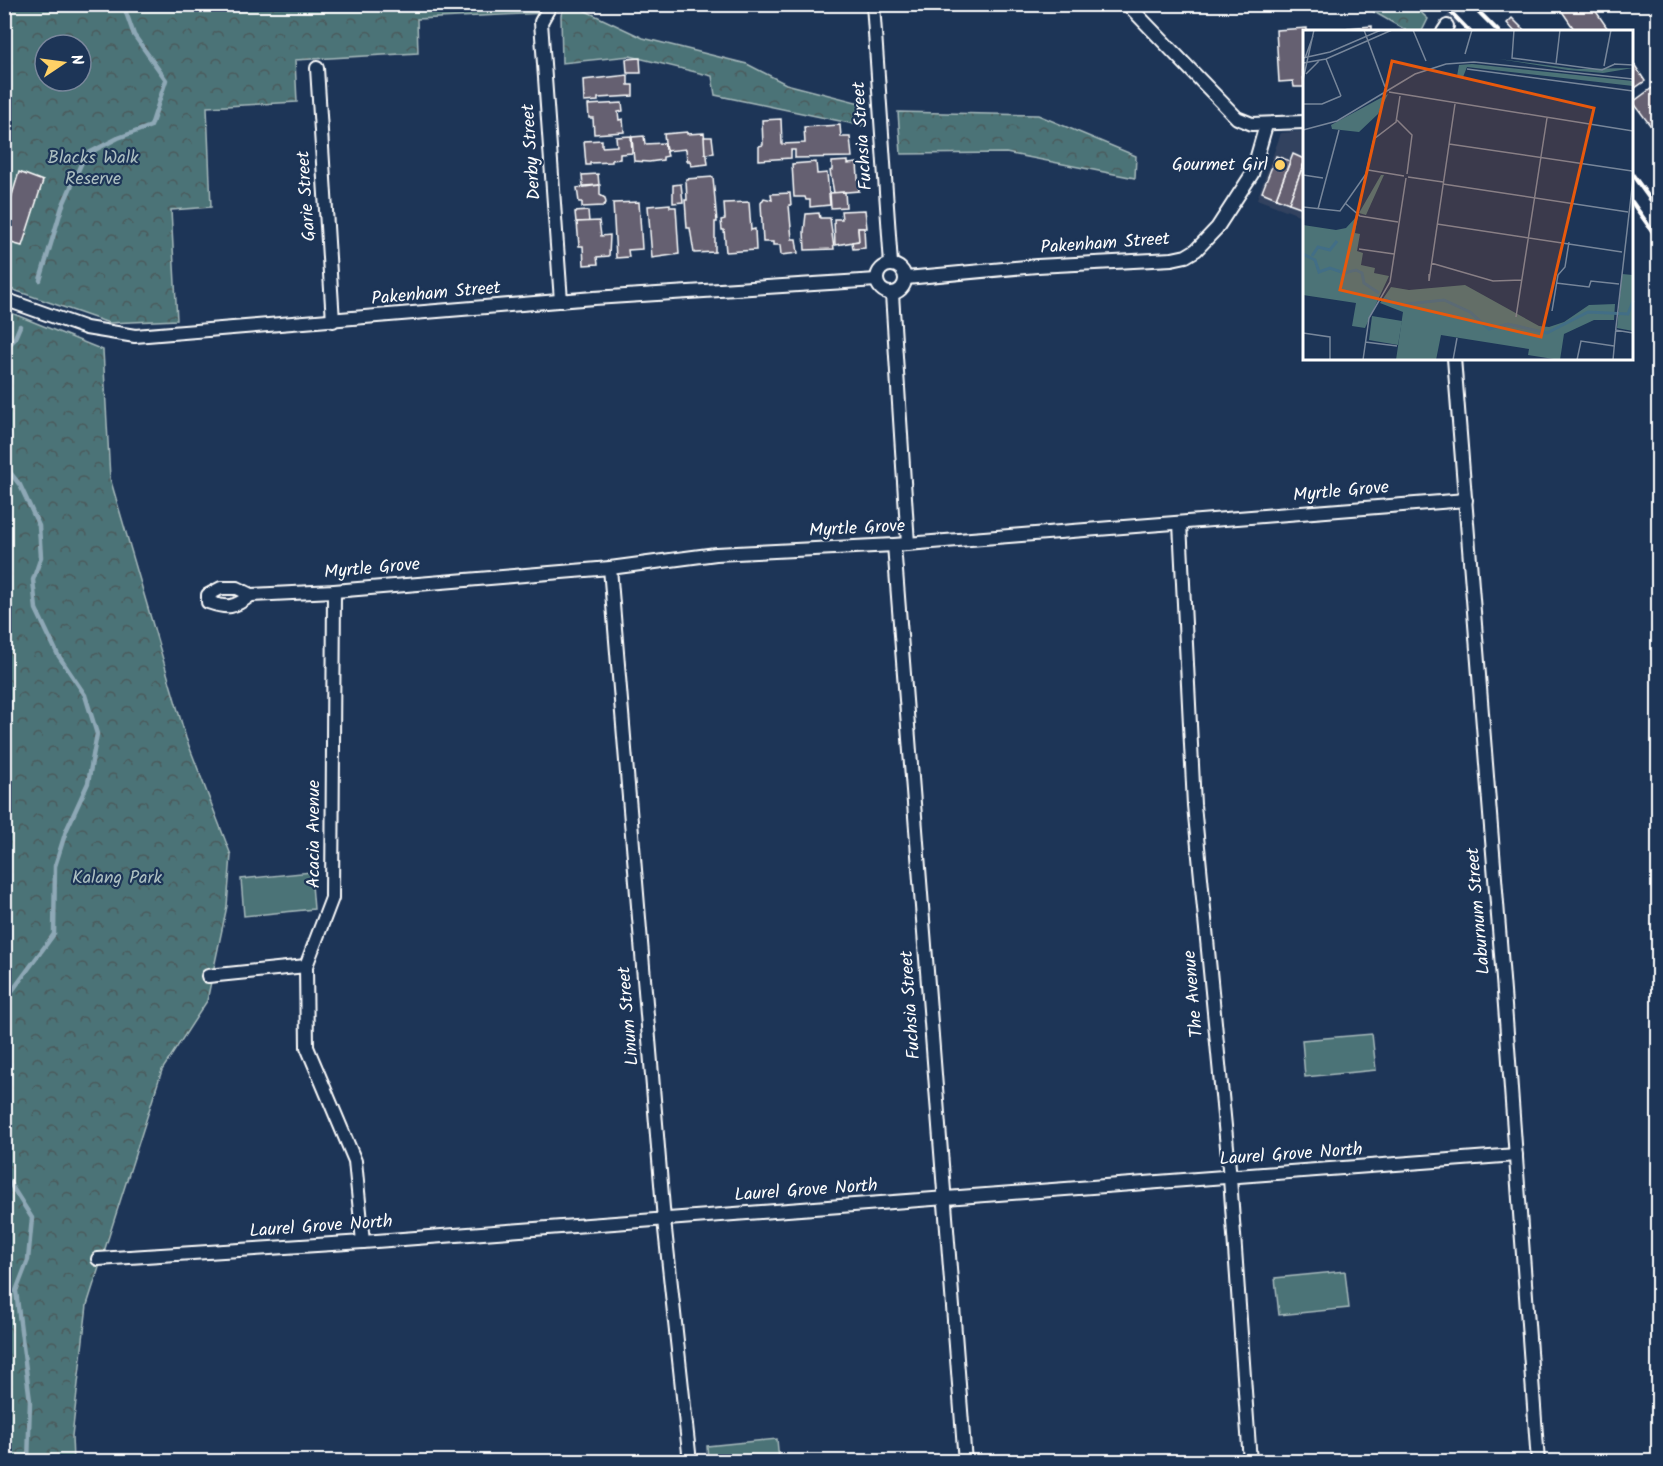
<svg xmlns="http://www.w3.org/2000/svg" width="1663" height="1466" font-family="Kalam,sans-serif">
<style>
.built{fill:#33425f}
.grass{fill:#4c7377;stroke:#a6b9bb;stroke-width:1.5}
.park{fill:url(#park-crowns);stroke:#a6b9bb;stroke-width:1.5;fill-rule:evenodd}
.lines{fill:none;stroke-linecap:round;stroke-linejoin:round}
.stream{stroke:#8ea8b6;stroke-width:4.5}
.building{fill:#656171;stroke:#fff;stroke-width:1.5}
.minor-tunnel{stroke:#344968;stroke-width:12;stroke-dasharray:12 6;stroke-linecap:butt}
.minor-casing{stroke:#fff;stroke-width:16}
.minor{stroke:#1d3557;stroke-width:12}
.rail{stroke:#fff;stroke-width:4.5}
.poi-dot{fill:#ffd166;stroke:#1d3557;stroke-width:2}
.labels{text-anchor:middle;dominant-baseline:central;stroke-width:4.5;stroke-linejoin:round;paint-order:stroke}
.street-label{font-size:18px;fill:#fff;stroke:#1d3557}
.park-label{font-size:18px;fill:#aec0c2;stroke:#1d3557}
.poi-label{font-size:18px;fill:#fff;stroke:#1d3557;text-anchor:end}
.inset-river{fill:none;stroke:#426e86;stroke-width:3}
.inset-road{fill:none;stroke:#77869a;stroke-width:1.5}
.view{fill:#e8590c;fill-opacity:0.15;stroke:#e8590c;stroke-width:3}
.inset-edge{fill:none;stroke:#fff;stroke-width:3}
</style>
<defs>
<pattern id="park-crowns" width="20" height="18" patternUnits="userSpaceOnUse" patternTransform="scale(1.5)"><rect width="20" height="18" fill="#4c7377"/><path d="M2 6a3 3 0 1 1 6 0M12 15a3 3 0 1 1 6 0" fill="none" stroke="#4c5a5b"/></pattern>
</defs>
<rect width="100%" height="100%" fill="#1d3557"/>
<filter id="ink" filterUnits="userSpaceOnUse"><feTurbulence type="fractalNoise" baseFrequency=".0167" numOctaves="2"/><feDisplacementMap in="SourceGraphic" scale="12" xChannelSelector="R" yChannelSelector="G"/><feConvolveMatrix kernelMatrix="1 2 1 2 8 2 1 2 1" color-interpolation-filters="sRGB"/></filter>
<g filter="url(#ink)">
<path class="built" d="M1304 131V217L1257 199 1281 133Z"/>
<g class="grass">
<path d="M311 872 314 909 244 916 241 879Z"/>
<path d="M1372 1034 1376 1070 1305 1077 1302 1040Z"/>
<path d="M1345 1271 1349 1308 1279 1315 1275 1278Z"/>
<path d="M777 1439 779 1461H708L707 1446Z"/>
</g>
<g class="park">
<path d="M544 4 548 7 545 13 417 19 418 53 295 60 297 102 207 107 211 207 171 210 177 320 109 323 5 287V5ZM45 45H81V81H45Z"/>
<path d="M566 5H573L643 38 747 64 786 84 864 104V126L715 95 712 76 630 56 562 63 561 15Z"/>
<path d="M1353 5H1413L1428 19 1422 31H1407L1369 9Z"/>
<path d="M898 112 1038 115 1136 156 1135 178 1006 153 901 154Z"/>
<path d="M4 310 103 350 110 478 186 738 231 855 227 906 207 1001 162 1070 87 1305 72 1436 73 1461H5Z"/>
</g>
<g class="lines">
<g class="stream">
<path d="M40 280 62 207 85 155 118 138 151 126 166 80 134 35 123 4"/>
<path d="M4 349 14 340 20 326"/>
<path d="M4 465 20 485 39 526 41 557 33 580 36 609 58 655 85 695 97 734 88 783 66 831 55 866 54 934 4 1002"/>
<path d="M4 1174 32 1218 28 1260 16 1291 30 1401 28 1462"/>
</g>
</g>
<g class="building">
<path d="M1557 4H1591L1610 32H1576Z"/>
<path d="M1512 18 1526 32H1515L1507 23Z"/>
<path d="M1372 26V32H1349L1348 28Z"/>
<path d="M1307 28V32H1304V46L1302 47 1304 87H1294L1293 81 1279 82 1276 30Z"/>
<path d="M640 58 641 73H627L626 59Z"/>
<path d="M1632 61 1645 81 1632 90Z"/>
<path d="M628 75V85H633V96L598 98V101L584 102 583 80Z"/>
<path d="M1652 88 1658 96V136L1633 102Z"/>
<path d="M622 103 623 111 618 112 619 120 623 119 624 132 594 134 593 118H589L588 105Z"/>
<path d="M781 119 782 144 805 143 804 127 840 125 841 137H850L852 157 795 158V150H791V158L759 160V146L763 145 762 120Z"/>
<path d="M687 132V134L704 133 708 164 691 166 690 161H687L686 149 666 151 664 134Z"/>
<path d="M631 136 632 153 620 154V159L612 160V162L590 163V165H586L584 141 602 140V147L617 146 616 137Z"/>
<path d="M644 136 645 144 664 143 668 156 663 157V160L649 162 634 161 632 137Z"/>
<path d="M704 137H712L714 153 705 154Z"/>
<path d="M1293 154 1304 159V163L1289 203 1276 198Z"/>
<path d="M1276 156 1290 161 1276 198 1262 192Z"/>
<path d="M848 161V164L857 163 859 191 834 193 830 171 832 170V162Z"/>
<path d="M816 162 817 174 827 173 830 205 810 207V200H806L805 197H794L792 164Z"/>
<path d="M1304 163V203L1303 208 1289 203Z"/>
<path d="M19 172 43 181 22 246 4 241V222Z"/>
<path d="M598 174 599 185 583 186 582 175Z"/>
<path d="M713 177 717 222H715V252L694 253 690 228H687L685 200H687L686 179Z"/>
<path d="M681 184 683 202 673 203V185Z"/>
<path d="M600 185V195L605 198 606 203 603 206 582 207V202H579L577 188Z"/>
<path d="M845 192 846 207 831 208 830 193Z"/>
<path d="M790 193 791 205H789L792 239H796L798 253 781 255 780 245H773V242H763L761 203 764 198 772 200 771 194Z"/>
<path d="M639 202 642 249 628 250 629 257 616 258 613 203Z"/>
<path d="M749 202 751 230 755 229 756 250 726 252 724 230H722L721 220 725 219 724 203Z"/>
<path d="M670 204V207H676L679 254 652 258 648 206Z"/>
<path d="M865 210 867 228H858L859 241 835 245 834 219H842L841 211Z"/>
<path d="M588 211 589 222H576L575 212Z"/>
<path d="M819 213 820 218H830L834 249 805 250 804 232 806 214Z"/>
<path d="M599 221 601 236 610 235 609 256 597 257 598 264 584 265 583 246H579L577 222Z"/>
<path d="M858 228H864L865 248 853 249 852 242 859 241Z"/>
</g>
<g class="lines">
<path class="minor-tunnel" d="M1447 26 1464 4"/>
<g class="minor-casing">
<g id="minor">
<path d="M551 4 541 22 561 301"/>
<path d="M873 4 891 264"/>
<path d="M1125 4 1130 7 1237 118 1252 124 1304 122"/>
<path d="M1443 32 1447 26"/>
<path d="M317 68 333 321"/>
<circle cx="891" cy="279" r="14"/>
<path d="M906 278 1037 266 1172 259 1186 256 1196 250 1217 228 1252 174 1266 125"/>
<path d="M892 294 908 544"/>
<path d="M4 299 86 328 135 336 594 298 877 280"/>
<path d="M1454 358 1504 992 1538 1462"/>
<path d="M1180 523 1194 805 1230 1178 1250 1462"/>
<path d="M894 545 965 1462"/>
<path d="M610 568 664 1220 690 1462"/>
<path d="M221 588H237L251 595C234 608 228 609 208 602V595Z"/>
<path d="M334 591 332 898 306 966 307 1047 355 1161 363 1242"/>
<path d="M251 595 334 591 610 568 716 554 894 545 1466 500"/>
<path d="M208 976 306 966"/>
<path d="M98 1259 363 1242 1516 1155"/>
</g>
</g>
<use href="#minor" class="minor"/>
<g class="rail">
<path d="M1443 4 1470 32"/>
<path d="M1471 4 1499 32"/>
<path d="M1632 174 1658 210"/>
<path d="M1632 202 1658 239"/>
</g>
</g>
</g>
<circle class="poi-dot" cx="1280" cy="165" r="6"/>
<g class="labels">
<g class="street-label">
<text transform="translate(863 136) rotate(-94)">Fuchsia Street</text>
<text transform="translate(532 152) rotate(-94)">Derby Street</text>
<text transform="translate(307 196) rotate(-94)">Garie Street</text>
<text transform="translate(1105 244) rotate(-4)">Pakenham Street</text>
<text transform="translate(436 294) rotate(-5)">Pakenham Street</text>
<text transform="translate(1341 492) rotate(-5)">Myrtle Grove</text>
<text transform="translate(857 529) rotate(-3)">Myrtle Grove</text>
<text transform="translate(372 569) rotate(-5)">Myrtle Grove</text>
<text transform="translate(314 834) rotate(-90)">Acacia Avenue</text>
<text transform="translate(1479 911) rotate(-95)">Laburnum Street</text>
<text transform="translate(1194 994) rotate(-95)">The Avenue</text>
<text transform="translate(911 1005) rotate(-94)">Fuchsia Street</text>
<text transform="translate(629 1016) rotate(-95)">Linum Street</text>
<text transform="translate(1291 1155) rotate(-4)">Laurel Grove North</text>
<text transform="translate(806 1191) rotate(-4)">Laurel Grove North</text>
<text transform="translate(321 1227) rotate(-4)">Laurel Grove North</text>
</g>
<g class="park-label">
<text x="93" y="158">Blacks Walk<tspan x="93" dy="21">Reserve</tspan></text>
<text x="117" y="878">Kalang Park</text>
</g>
<g class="poi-label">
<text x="1268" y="165">Gourmet Girl</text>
</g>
</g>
<g transform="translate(1303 30)">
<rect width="330" height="330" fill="#1d3557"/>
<path d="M196 29 274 39 330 38 300 43 265 40ZM169 34 330 51V56L164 37 160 47 154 46 156 35ZM69 286 99 291 95 315 66 310Z" fill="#4c7377"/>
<path d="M85 64 75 84 56 102 29 99 28 95ZM78 145H81L63 185 56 183ZM55 185 52 203 57 204 54 221 60 223 58 235 72 238 71 243 86 246 62 298 49 296 53 273 0 265V195L33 200 43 198ZM319 244 330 245V301L314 298ZM162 255 236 296 246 297 261 292 286 275 312 274 311 290H291L261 304 257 330 225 325 226 319 138 305 133 330H93L100 282 77 273 88 257 106 260Z" fill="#4c7377"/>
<path class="inset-river" d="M0 224 12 230 16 242 27 238 41 243 53 240 59 243 61 253 76 263M9 226 15 217 27 220 34 211M82 268 95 275 141 270 167 282 186 299 205 294 244 303 285 282 325 284 330 271"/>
<path class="inset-road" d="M61 0 82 57M110 0 123 31M211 0 209 28 299 40 312 34M162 24 169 0M0 28 27 22 78 0M2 28 10 6M23 29 38 66M0 33 23 29 89 0M253 34 257 0M311 34 330 35M301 36 308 0M164 39 330 61M3 44 16 31M0 50 11 0M86 62 330 101M0 74H19L38 66M94 90 109 105 104 144M0 100 34 91 112 44 143 34 171 32 330 49M146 114 329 141M65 140 101 146M0 145 20 148M105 147 140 152M140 154 325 182M42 173 57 186 95 192M0 177 37 181 63 144 71 109 93 92 97 66M15 179 36 100M134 194 319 222M56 219 91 224M128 233 190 251 219 250M126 244V251L152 74M253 253 286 257 288 251 316 254M249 281 255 245 262 237 266 212M213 287 244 88M313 297 330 149M312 300 330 303M0 303 27 307V330M62 312 94 316M60 330 66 288 87 252 103 148M150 330 154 308M274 330 278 311 311 316M310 330 313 297"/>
<path class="view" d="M89 31 291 78 238 307 37 260Z"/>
<rect width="330" height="330" class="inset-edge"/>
</g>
<rect width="1663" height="1466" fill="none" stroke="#1d3557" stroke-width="24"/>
<rect x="12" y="12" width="1639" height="1442" fill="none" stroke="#fff" stroke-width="2" filter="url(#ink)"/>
<g transform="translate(63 63) rotate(77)"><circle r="28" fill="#1d3557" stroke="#77869a" stroke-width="1.5"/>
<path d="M0-4.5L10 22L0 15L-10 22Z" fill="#ffd166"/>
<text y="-9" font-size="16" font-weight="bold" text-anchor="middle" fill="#ffffff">N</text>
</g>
</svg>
